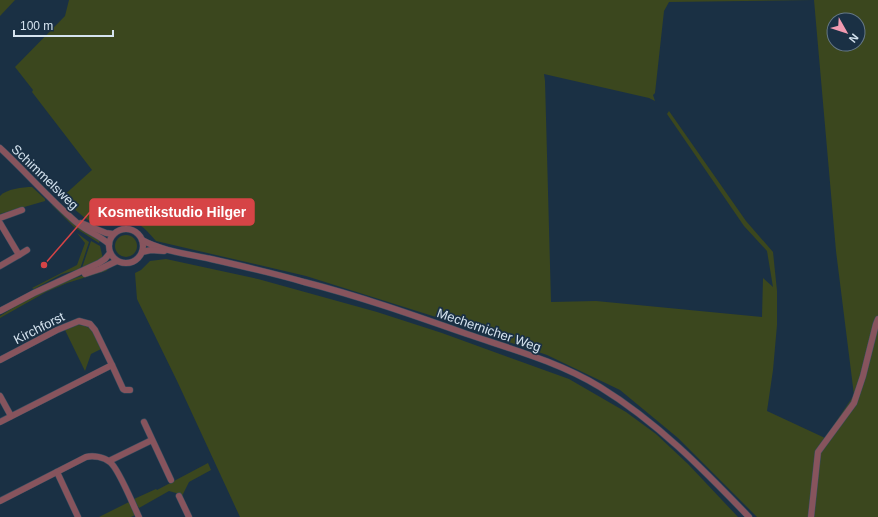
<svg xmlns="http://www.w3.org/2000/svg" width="878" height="517" font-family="Arial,sans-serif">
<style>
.green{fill:#3b471e;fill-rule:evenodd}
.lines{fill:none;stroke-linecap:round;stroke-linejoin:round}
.minor-casing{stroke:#384d5f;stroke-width:7}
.minor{stroke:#87545d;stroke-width:6}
.labels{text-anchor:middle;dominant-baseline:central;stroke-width:3.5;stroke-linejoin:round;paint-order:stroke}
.street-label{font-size:13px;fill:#d5e3ef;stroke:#1a3044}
.leader{fill:none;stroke:#d64446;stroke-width:1.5}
.callout-dot{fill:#d64446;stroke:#1a3044;stroke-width:1.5}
.callout{fill:#d64446;stroke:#d64446;stroke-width:1.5}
.callout-label{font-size:14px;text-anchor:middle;font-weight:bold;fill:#fff}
</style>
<rect width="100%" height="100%" fill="#1a3044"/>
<g class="green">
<path d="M0 0H15L0 16Z"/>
<path d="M69 0H813L669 2 664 11 655 93 653 95 655 101 649 98 544 74 545 81 551 302 596 301 762 317 763 278 773 287 767 251 744 226 667 114 669 111 746 221 773 252 777 291V325L773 370 767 411 825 438 854 395 836 251 814 0H878V517H757L678 438 620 390 547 355 439 318 306 276 156 241C134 215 130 219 98 226L85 218 61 198 92 170 32 92 33 90 15 67 65 16ZM834 20H858V44H834Z"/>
<path d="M32 187 45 199V201L0 214V196C6 189 23 187 32 187Z"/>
<path d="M52 203 100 240 99 243 74 227 52 205Z"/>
<path d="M77 233 89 242 80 269 62 274 34 289 32 288 77 265 85 243Z"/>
<circle cx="126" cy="246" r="11"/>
<path d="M91 241 100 246 103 259 82 268Z"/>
<path d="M166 259 258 279 377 312 442 333 569 379 626 412 656 434 688 464 738 517H240L178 383 137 299 135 273 141 270 150 261Z"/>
<path d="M110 267 106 271 67 283 46 292 0 318V316C24 300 50 287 78 277 88 273 99 271 110 267Z"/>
<path d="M77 325C93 324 95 336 101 349L91 354 85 371 65 330Z"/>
<path d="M208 463 211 470 189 482 181 498 176 493 169 491 139 508 134 499 156 489 157 490Z"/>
<path d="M129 502 135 515 131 517H99Z"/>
</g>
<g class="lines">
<g class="minor-casing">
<g id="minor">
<path d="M0 148C26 172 49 199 76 222 86 231 99 235 109 244"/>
<path d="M0 218 22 210"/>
<path d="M0 223 19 255 27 250"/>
<path d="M81 223 106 233 113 234"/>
<circle cx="126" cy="246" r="17"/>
<path d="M142 240C162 251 188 254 211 259 242 266 273 273 304 282 359 296 413 315 467 334 511 349 559 362 600 387 657 422 703 469 749 517"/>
<path d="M142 252 151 250 164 251"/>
<path d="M0 266 19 255"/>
<path d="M85 274 100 269 117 261"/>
<path d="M0 311 34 293 99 263 105 259 110 253"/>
<path d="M0 360 57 330 79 321 90 324 95 330 112 365 0 422"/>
<path d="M112 365 123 389 125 390H130"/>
<path d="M0 396 11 416"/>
<path d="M144 422 171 480"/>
<path d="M109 461 152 440"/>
<path d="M57 472 78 517"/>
<path d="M179 496 189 517"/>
<path d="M0 501 86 457C93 455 104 457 110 462 119 469 133 505 139 517"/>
<path d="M811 517 818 452 854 403 863 376 876 324 878 319"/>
</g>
</g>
<use href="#minor" class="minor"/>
</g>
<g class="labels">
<g class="street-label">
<text transform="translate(45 177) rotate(44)">Schimmelsweg</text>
<text transform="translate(39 328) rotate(-27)">Kirchforst</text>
<text transform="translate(489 330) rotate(19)">Mechernicher Weg</text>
</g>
</g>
<path class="leader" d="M44 265L90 212"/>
<circle class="callout-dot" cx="44" cy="265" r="4"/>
<rect class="callout" x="90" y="199" width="164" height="26" rx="4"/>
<g class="callout-label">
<text x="172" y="217">Kosmetikstudio Hilger</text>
</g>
<g transform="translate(846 32) rotate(129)"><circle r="19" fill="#1a3044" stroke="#657888"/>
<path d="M0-3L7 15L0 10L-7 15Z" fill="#f19ab0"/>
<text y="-6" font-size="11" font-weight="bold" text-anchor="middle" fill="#d5e3ef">N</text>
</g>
<path d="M14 30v6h99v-6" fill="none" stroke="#d5e3ef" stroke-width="2"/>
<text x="20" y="30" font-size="12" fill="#d5e3ef" stroke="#1a3044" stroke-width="3" paint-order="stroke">100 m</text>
</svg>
